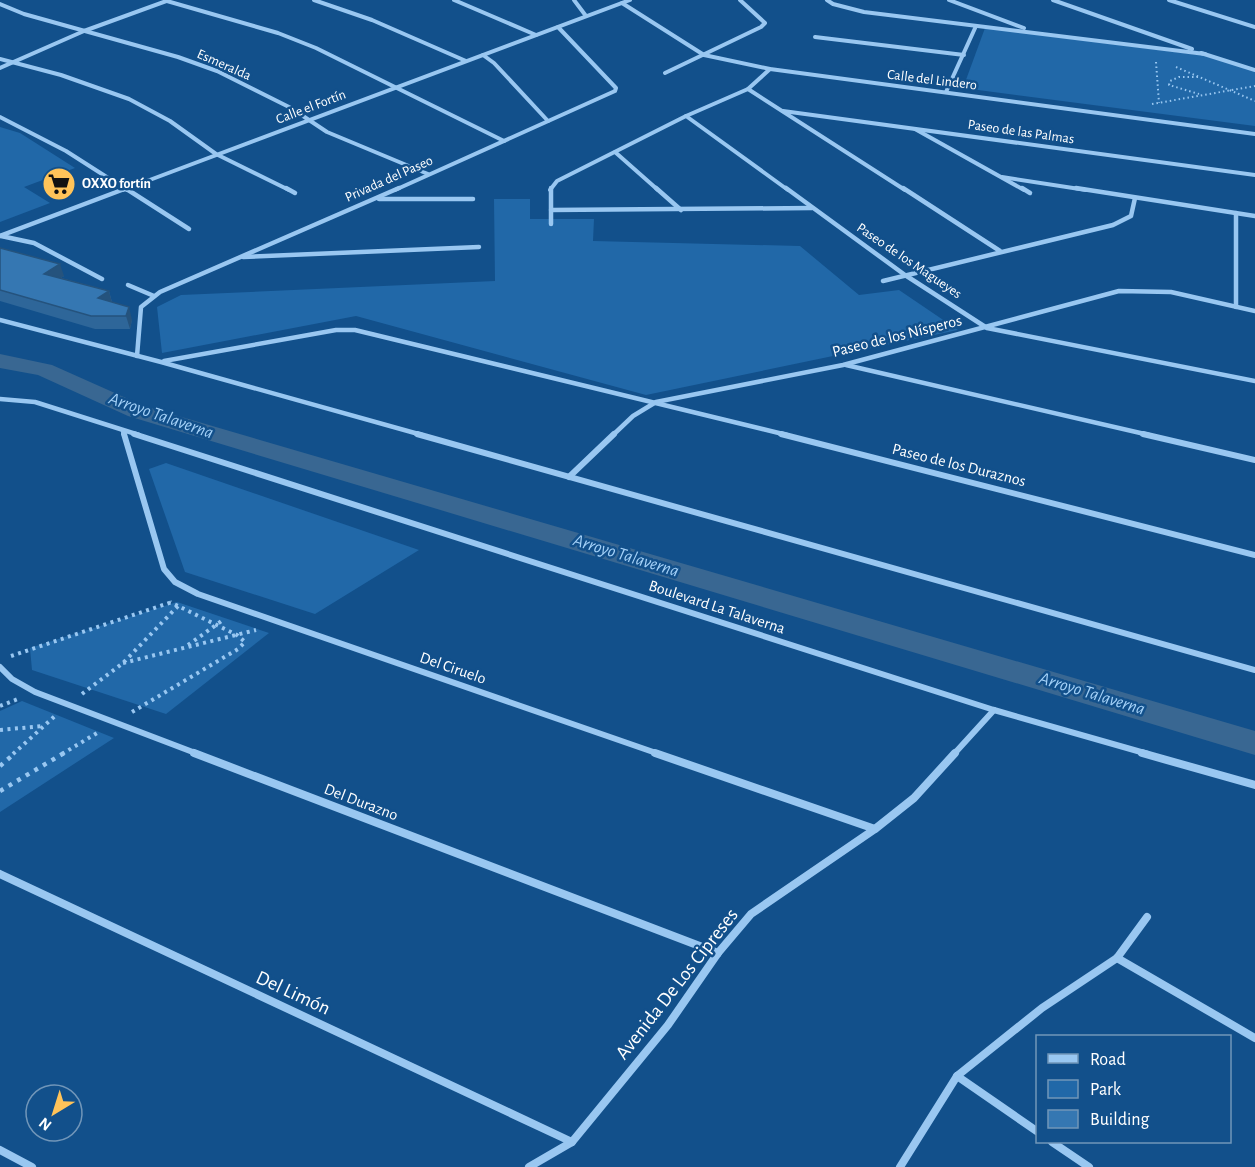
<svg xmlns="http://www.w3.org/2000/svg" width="1255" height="1167" font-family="'Alegreya Sans',sans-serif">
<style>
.green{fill:#2168a8}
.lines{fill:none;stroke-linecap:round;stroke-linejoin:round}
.canal{fill:#396792;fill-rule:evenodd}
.path-far2{stroke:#99c7f1;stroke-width:2;stroke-dasharray:1.5 3;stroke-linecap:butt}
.path-far1{stroke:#99c7f1;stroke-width:4;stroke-dasharray:3 4.5;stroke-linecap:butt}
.path{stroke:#99c7f1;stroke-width:4.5;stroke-dasharray:4 6;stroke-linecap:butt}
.minor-far3{stroke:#99c7f1;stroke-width:4}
.minor-far2{stroke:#99c7f1;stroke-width:4.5}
.minor-far1{stroke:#99c7f1;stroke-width:6}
.minor{stroke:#99c7f1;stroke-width:8}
.wall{fill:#2e6699}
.shaded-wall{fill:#25537d}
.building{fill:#3577b2;stroke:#25537d;stroke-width:1.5}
.labels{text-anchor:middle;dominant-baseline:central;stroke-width:5;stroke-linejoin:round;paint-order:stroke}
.far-street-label{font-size:14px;fill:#fff;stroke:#12508b}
.far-poi-label{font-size:14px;font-weight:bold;fill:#fff;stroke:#12508b;text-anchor:start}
.street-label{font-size:16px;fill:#fff;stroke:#12508b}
.water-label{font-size:18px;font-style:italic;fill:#a4d1f8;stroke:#12508b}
.near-street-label{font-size:20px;fill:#fff;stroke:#12508b}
</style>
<rect width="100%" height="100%" fill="#12508b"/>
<g class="green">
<path d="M985 28 1207 56 1255 71V126L963 88Z"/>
<path d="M0 127 20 133 75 168 24 187 50 203 0 222Z"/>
<path d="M494 199H530V219H594L593 241 800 246 859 295 899 290 958 330 646 395 356 316 162 353 157 307 181 295 495 281Z"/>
<path d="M166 463 419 550 315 614 185 572 149 469Z"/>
<path d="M177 602 269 633 166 714 32 670 30 648Z"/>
<path d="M22 701 114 738 0 812V711Z"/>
</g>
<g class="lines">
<path class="canal" d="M0 354 52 365 144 406 1255 731V755L128 416 38 375 0 368Z"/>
<g class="path-far2">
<path d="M1156 62 1159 103"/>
<path d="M1176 67 1255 101"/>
<path d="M1198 77H1179L1170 81 1169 85 1199 94"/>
<path d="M1152 104 1255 86"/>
</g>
<g class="path-far1">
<path d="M188 645 223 620"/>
<path d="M11 656 172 602"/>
<path d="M123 663 256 630"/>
<path d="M82 694 123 663 178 606"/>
<path d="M0 706 18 699"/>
<path d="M132 712 238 649 245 642 237 635 170 602"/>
<path d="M0 730 43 726"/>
<path d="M13 754 55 716"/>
<path d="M62 754 97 733"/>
</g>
<g class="path">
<path d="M0 766 15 753"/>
<path d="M0 791 64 753"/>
</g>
<g class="minor-far3">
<path d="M314 0 372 20 466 61"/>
<path d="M454 0 536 35"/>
<path d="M574 0 586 16"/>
<path d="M827 0 833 4 864 12 1205 54"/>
<path d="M949 0 1024 28"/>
<path d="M1053 0 1192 49"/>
<path d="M1169 0 1255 27"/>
<path d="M167 1 278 33 316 48 504 141"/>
<path d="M622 3 704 55 770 69 1255 134"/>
<path d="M0 4 24 14 178 57 217 71 291 108 327 132 428 174"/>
<path d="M815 37 964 55"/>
<path d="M1201 53 1255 70"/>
<path d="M483 55 494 63 548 121"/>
<path d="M0 59 61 75 129 99 170 121 216 154 289 190"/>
<path d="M0 68 84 31 169 0"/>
<path d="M665 73 761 27 765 23 740 0"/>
<path d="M748 89 905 190"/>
<path d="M946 92 976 26"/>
<path d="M783 111 1255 175"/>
<path d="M686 116 788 190"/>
<path d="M0 117 66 151 127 190"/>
<path d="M915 129 1024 190"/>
<path d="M615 152 658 190"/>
<path d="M1002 177 1086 190"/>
<path d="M123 190 630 0"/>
<path d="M395 190 615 91 616 88 558 27"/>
<path d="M550 190 557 181 686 116 748 89 770 69"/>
</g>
<g class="minor-far2">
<path d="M125 188 189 229"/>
<path d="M286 188 295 193"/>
<path d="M656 188 681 210"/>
<path d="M786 188 905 275 987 328 1255 381"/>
<path d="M903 188 1000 251"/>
<path d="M1022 188 1030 193"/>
<path d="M1076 188 1255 216"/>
<path d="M379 199H473"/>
<path d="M551 210 812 208"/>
<path d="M1236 213V307"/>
<path d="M551 224V188"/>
<path d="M0 236 127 188"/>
<path d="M1 236 34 243 102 279"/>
<path d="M243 257 479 247"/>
<path d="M883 281 1113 225 1131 216 1135 198"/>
<path d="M128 285 154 296"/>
<path d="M0 320 161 362 422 435"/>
<path d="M137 356 141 307 160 292 399 188"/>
<path d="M164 361 336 330H355L787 435"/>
<path d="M846 365 1149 435"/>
<path d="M0 399 35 402 139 435"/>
<path d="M123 431 124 435"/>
<path d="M613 435 633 416 656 402 843 365 1119 291 1171 292 1255 311"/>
</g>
<g class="minor-far1">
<path d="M124 434 164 569 175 582 198 594 659 754"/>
<path d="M134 434 994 710 1148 754"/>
<path d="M417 434 1255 670"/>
<path d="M781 434 1255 555"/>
<path d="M1143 434 1255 460"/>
<path d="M569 477 614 434"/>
<path d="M0 667 12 679 35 692 198 754"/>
<path d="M954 754 994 710"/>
</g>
<g class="minor">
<path d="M194 753 718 953"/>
<path d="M655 753 875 829"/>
<path d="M1142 753 1255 785"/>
<path d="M0 874 572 1142"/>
<path d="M1117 958 1255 1038"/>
<path d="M957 1076 1038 1132"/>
<path d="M1052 1142 1089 1167"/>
<path d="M0 1150 32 1167"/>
<path d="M529 1167 572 1142 668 1025 718 953 751 914 875 829 914 798 955 753"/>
<path d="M900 1167 957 1076 1042 1008 1117 958 1147 917"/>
</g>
</g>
<path class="wall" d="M0 248 64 276 61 278 109 291 112 302 132 320 130 329H95L0 301Z"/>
<g class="shaded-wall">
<path d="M60 264 64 276 48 286 44 274Z"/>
<path d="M109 291 112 303 98 298Z"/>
<path d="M129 307 132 320 130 329 126 316Z"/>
</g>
<path class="building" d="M0 248 60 264 44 274 109 291 98 298 129 307 126 316H91L0 290Z"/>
<defs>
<g id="supermarket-disc" transform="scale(1.725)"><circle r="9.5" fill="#ffc359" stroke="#12508b"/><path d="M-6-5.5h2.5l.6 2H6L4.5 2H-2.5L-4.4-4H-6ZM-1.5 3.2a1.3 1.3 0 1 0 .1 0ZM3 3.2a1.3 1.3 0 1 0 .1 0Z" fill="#111"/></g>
</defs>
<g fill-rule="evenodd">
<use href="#supermarket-disc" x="59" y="184"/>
</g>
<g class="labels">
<g class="far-street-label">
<text transform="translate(224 65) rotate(24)">Esmeralda</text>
<text transform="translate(932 80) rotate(7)">Calle del Lindero</text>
<text transform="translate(311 107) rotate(-21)">Calle el Fortín</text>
<text transform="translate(1021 132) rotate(8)">Paseo de las Palmas</text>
<text transform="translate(389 179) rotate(-24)">Privada del Paseo</text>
<text transform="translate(909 261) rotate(34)">Paseo de los Magueyes</text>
</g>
<g class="far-poi-label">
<text x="82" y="184">OXXO fortín</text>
</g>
<g class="street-label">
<text transform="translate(897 336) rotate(-14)">Paseo de los Nísperos</text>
<text transform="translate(959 465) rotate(14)">Paseo de los Duraznos</text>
<text transform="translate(717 607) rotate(18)">Boulevard La Talaverna</text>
<text transform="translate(453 668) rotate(19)">Del Ciruelo</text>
<text transform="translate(361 802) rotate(21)">Del Durazno</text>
</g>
<g class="water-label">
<text transform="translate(161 416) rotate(19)">Arroyo Talaverna</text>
<text transform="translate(626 556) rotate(17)">Arroyo Talaverna</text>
<text transform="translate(1092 694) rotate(17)">Arroyo Talaverna</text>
</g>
<g class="near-street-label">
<text transform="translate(677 984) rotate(-52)">Avenida De Los Cipreses</text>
<text transform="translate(293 993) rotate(25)">Del Limón</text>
</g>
</g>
<rect x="1036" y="1035" width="195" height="108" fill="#12508b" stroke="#7196b9" stroke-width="1.5"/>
<rect x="1048" y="1054" width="30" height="9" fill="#99c7f1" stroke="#7196b9" stroke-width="1.5"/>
<text x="1090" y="1065" font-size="18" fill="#ffffff">Road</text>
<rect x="1048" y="1080" width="30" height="18" fill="#2168a8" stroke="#7196b9" stroke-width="1.5"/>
<text x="1090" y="1095" font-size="18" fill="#ffffff">Park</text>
<rect x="1048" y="1110" width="30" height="18" fill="#3577b2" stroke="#7196b9" stroke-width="1.5"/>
<text x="1090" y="1125" font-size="18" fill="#ffffff">Building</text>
<g transform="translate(54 1113) rotate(218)"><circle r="28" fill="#12508b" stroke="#7196b9" stroke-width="1.5"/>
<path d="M0-4.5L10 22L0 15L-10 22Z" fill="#ffc359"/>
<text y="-9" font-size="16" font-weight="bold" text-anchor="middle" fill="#ffffff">N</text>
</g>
</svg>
